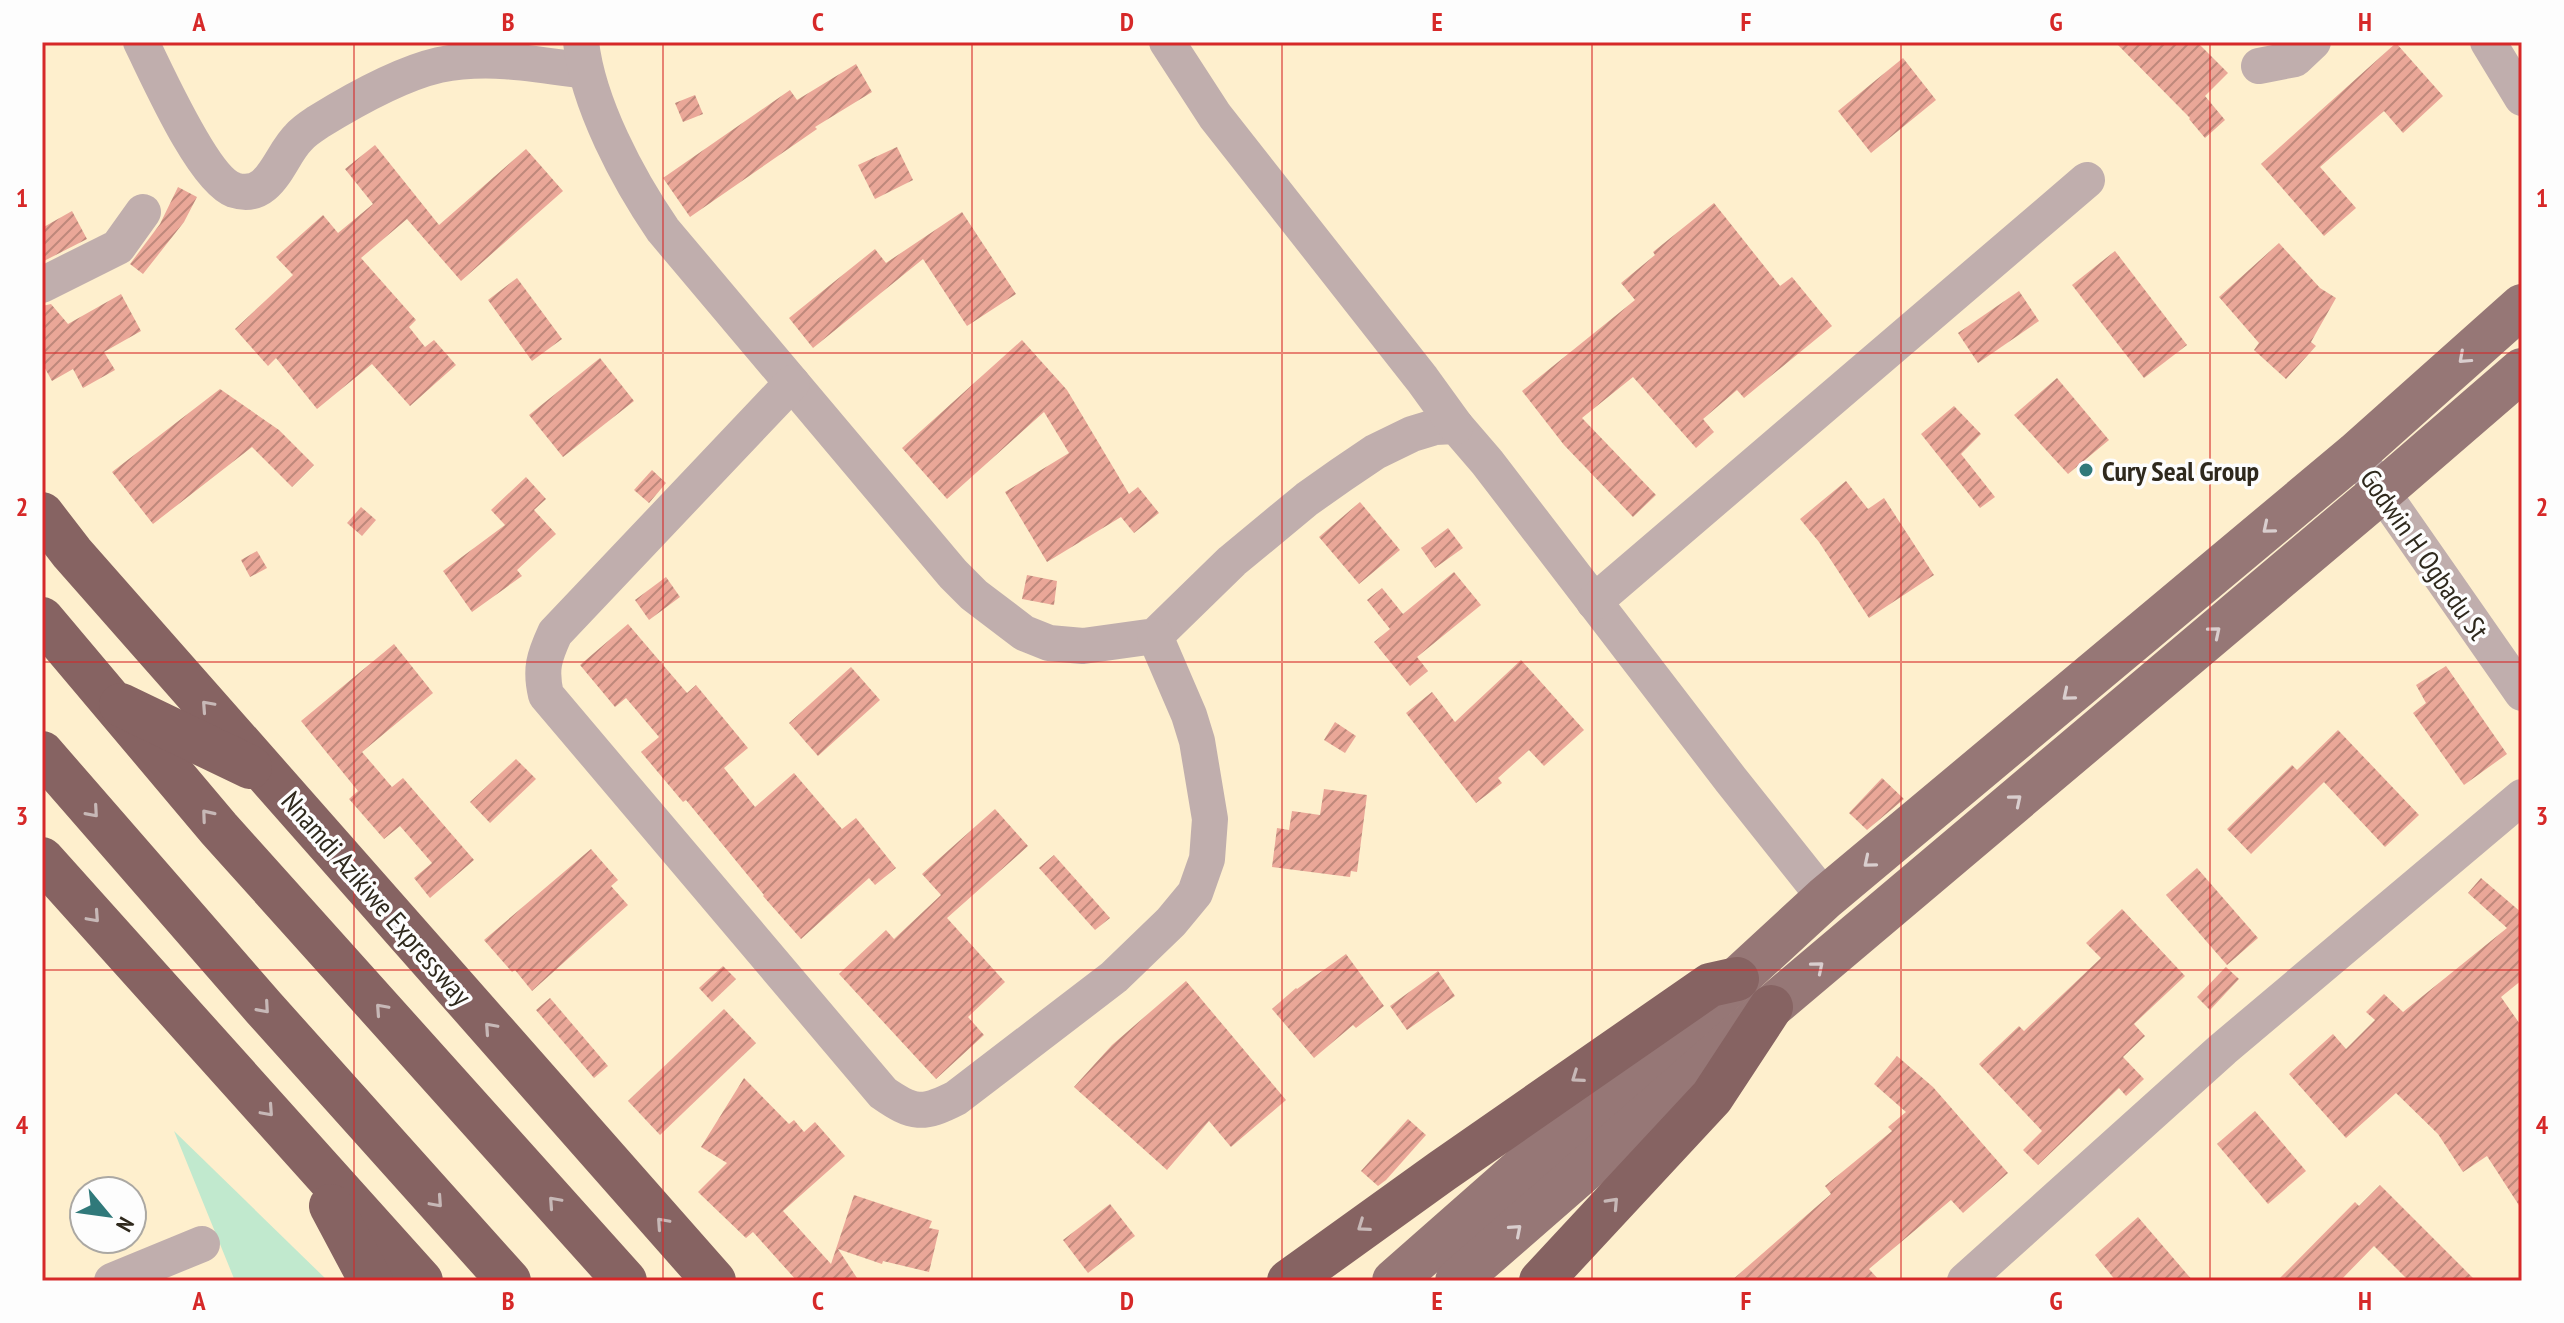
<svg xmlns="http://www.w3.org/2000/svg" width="2564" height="1323" font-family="'PT Sans Narrow',sans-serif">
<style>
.green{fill:#c1e9ce}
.building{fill:url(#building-hatch)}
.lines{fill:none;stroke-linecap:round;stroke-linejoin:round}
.minor{stroke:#c0aead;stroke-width:36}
.major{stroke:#967776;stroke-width:44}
.highway{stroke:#866362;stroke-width:44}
.oneway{stroke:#d9cece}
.oneway2{stroke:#c7b8b7}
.grid{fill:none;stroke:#d62828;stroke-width:2;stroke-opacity:0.55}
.poi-dot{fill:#30797a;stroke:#fdfdfd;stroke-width:3}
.labels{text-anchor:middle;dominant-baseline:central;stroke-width:7;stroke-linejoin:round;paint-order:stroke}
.poi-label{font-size:28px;font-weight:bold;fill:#2f291d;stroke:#fdfdfd;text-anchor:start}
.street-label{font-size:28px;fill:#2f291d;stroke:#fdfdfd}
.neatline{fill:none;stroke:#d62828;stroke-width:3}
.grid-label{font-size:26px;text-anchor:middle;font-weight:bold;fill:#d62828}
</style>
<defs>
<pattern id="building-hatch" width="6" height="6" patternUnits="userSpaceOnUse" patternTransform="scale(2)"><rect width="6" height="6" fill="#eaa798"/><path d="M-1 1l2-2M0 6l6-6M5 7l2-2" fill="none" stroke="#be887b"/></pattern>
</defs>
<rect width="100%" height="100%" fill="#feefcd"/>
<path class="green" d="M174 1131 328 1281H235Z"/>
<g class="building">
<path d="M2115 42H2197L2228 73 2205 96 2225 120 2205 138 2189 119 2190 118Z"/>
<path d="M2396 43 2443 96 2403 133 2384 111 2320 167 2356 208 2324 236 2261 164Z"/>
<path d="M1903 58 1936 100 1871 153 1838 111Z"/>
<path d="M856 64 872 92 815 127 817 129 690 217 663 178 790 90 797 100Z"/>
<path d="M695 95 703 114 683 122 675 103Z"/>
<path d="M375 145 439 225 526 149 563 191 461 281 407 219 361 258 416 320 409 327 425 347 434 340 456 365 410 406 372 364 317 409 276 358 268 366 235 329 293 275 276 257 323 215 338 233 373 204 345 169Z"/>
<path d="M897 147 913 180 875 199 858 165Z"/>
<path d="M178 187 197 197 184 222 143 274 130 264 160 224Z"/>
<path d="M1714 203 1780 286 1792 277 1832 326 1744 398 1737 390 1703 419 1714 432 1696 448 1633 377 1582 418 1656 495 1633 517 1564 445 1522 391 1635 300 1621 283 1655 255 1653 252Z"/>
<path d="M72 211 87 239 42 262V228Z"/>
<path d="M962 212 1016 294 967 326 923 259 813 348 789 318 875 249 886 263Z"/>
<path d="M2279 243 2320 288 2336 298 2311 342 2316 346 2286 379 2254 350 2259 343 2219 297Z"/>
<path d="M2115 251 2187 345 2144 378 2072 285Z"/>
<path d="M517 278 562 339 532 361 488 300Z"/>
<path d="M2019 291 2039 321 1978 363 1958 333Z"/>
<path d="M121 294 141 331 104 352 115 370 83 388 73 369 52 381 42 363V306L51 304 68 324Z"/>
<path d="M1022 340 1067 390 1129 494 1138 487 1159 513 1134 533 1121 517 1047 562 1005 492 1069 453 1044 412 947 499 902 448Z"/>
<path d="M600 358 634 401 563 457 529 415Z"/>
<path d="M2057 378 2109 440 2068 474 2014 415Z"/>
<path d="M220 389 279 430 314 465 292 487 252 447 153 524 112 472Z"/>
<path d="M1954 406 1981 434 1961 454 1995 497 1980 508 1921 434Z"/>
<path d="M652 470 666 483 649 503 634 490Z"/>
<path d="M526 477 546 499 534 510 556 534 517 570 522 576 472 612 443 571 505 525 491 510Z"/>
<path d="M1846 481 1868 509 1884 498 1934 575 1869 618 1819 542 1800 519Z"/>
<path d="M1360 502 1400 550 1359 584 1319 537Z"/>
<path d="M361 507 376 520 362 536 347 523Z"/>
<path d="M1448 528 1463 548 1435 568 1421 548Z"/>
<path d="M257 551 267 568 250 577 241 560Z"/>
<path d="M1454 572 1481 605 1417 657 1428 671 1410 686 1374 642 1390 629 1367 600 1382 588 1403 614Z"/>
<path d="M1027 575 1057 581 1054 605 1022 599Z"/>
<path d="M666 577 680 597 649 620 635 600Z"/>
<path d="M628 624 687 693 696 685 748 748 724 768 755 807 794 773 842 829 856 818 896 868 875 885 869 878 801 939 763 896 764 895 686 800 683 802 641 752 659 737 626 698 615 707 580 665Z"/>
<path d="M394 644 433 693 362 752 392 787 403 778 474 860 430 898 414 878 432 863 400 826 384 839 349 799 358 791 301 721Z"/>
<path d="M1521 660 1584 730 1544 766 1529 750 1498 778 1502 783 1476 803 1406 713 1432 692 1455 722Z"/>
<path d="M2446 666 2507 754 2464 785 2413 713 2426 703 2416 685Z"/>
<path d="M851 667 880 700 818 756 789 723Z"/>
<path d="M1335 722 1356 736 1345 753 1324 740Z"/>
<path d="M2338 730 2419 815 2385 847 2324 782 2251 854 2227 829 2292 765 2297 770Z"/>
<path d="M516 759 536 779 490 823 470 802Z"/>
<path d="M1882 778 1904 799 1867 830 1849 813Z"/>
<path d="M1324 789 1367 795 1357 872 1351 871 1350 877 1272 867 1277 828 1289 830 1292 811 1320 815Z"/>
<path d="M995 809 1028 846 947 918 1005 982 968 1017 984 1035 936 1079 839 974 886 930 894 939 941 895 922 874Z"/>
<path d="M591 849 618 880 611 886 628 905 532 991 515 970 512 972 484 940Z"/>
<path d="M1054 855 1110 918 1095 930 1039 868Z"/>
<path d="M2197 868 2258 938 2227 965 2166 895Z"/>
<path d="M2481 878 2522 913V980L2501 997 2522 1027V1210L2487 1156 2463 1172 2438 1134 2396 1093 2346 1138 2289 1074 2333 1034 2346 1049 2375 1020 2366 1012 2384 994 2403 1012 2507 928 2468 893Z"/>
<path d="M2122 909 2185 976 2134 1024 2145 1036 2123 1057 2144 1079 2126 1096 2119 1088 2038 1165 2023 1150 2042 1131 1979 1064 2019 1026 2024 1031 2101 958 2086 943Z"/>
<path d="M1346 954 1384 1006 1356 1028 1353 1025 1314 1058 1272 1009 1296 988 1297 989Z"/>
<path d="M723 966 736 979 712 1002 699 988Z"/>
<path d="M2226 967 2239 979 2210 1010 2197 997Z"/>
<path d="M1438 971 1455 996 1407 1030 1390 1006Z"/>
<path d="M1186 981 1286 1100 1231 1147 1209 1121 1167 1170 1074 1087 1112 1045Z"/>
<path d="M550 998 608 1066 594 1078 536 1010Z"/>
<path d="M724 1009 756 1043 660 1135 628 1101Z"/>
<path d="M1897 1056 1933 1087 2008 1173 1963 1213 1951 1200 1869 1269 1880 1281H1731L1831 1194 1825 1186 1892 1131 1888 1127 1906 1112 1874 1084Z"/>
<path d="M744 1078 789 1124 794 1120 804 1132 815 1122 845 1156 783 1211 831 1264 854 1195 932 1221 929 1228 939 1230 929 1272 883 1261 882 1264 838 1249 859 1281H797L753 1232 746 1238 698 1192 727 1163 701 1147Z"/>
<path d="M2255 1111 2306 1171 2268 1204 2217 1144Z"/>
<path d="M1408 1119 1426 1135 1386 1180 1378 1186 1361 1171Z"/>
<path d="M2380 1185 2476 1281H2409L2374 1246 2340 1281H2277L2355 1202 2359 1206Z"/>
<path d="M1110 1204 1135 1236 1088 1273 1063 1240Z"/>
<path d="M2138 1217 2193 1281H2116L2095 1255Z"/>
</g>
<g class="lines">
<g class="minor">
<path d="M141 42C157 74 203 179 234 190 271 202 279 156 299 137 304 131 312 126 318 122 352 101 400 74 439 65 487 55 537 64 585 71"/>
<path d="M581 42C588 104 628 179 663 230L953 574 974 595 1024 633 1049 643 1083 646 1155 636 1232 561 1307 499 1341 475 1375 452 1412 434 1435 427 1456 426 1487 462 1731 780 1825 898"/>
<path d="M1167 42 1215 116 1422 379 1456 426"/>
<path d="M2488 42 2522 98"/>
<path d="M2259 66 2295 59 2313 42"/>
<path d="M42 285 118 247 143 212"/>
<path d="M792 383 555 633C544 657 540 669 546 695L883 1093C913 1114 923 1115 956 1098L1114 977 1171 922 1195 893 1207 859 1210 819 1197 741 1189 715 1155 636"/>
<path d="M2366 469 2522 693"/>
<path d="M1594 602 2087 180"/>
<path d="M112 1281 202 1244"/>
<path d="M1965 1281 2223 1049 2522 797"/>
</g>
<g class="major">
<path d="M1394 1281 1737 979 1825 898 2356 454 2522 306"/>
<path d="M1457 1281 1771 1007 2382 491 2522 370"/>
</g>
<g class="highway">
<path d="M42 514 72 553 714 1281"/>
<path d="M42 619 219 829 625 1281"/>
<path d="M121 705 250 767"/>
<path d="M42 753 264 1008 509 1281"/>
<path d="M42 859 421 1281"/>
<path d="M331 1206 371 1281"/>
<path d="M1289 1281 1442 1171 1710 985 1737 979"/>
<path d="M1541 1281 1712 1097 1771 1007"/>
</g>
</g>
<defs><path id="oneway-chevron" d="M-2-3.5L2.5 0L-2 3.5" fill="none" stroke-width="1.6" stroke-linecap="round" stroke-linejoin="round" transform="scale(2)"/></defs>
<g class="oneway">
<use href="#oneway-chevron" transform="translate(2464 358) rotate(138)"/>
<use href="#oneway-chevron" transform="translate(2268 528) rotate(140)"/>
<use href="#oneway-chevron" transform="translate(2215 632) rotate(-40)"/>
<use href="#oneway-chevron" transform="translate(2068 695) rotate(140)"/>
<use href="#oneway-chevron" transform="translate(2016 800) rotate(-40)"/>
<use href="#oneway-chevron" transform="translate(1869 862) rotate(140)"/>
<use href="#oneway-chevron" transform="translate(1818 967) rotate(-40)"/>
<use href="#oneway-chevron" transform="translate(1516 1230) rotate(-41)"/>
</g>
<g class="oneway2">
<use href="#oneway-chevron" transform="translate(207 706) rotate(-132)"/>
<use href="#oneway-chevron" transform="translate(93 812) rotate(49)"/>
<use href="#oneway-chevron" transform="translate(207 815) rotate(-130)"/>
<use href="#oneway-chevron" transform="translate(94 917) rotate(48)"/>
<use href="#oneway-chevron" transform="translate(264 1008) rotate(49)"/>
<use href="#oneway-chevron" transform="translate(381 1009) rotate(-132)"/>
<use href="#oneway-chevron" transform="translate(490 1028) rotate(-132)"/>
<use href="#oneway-chevron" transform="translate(1577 1077) rotate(145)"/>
<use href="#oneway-chevron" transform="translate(268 1111) rotate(48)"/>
<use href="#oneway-chevron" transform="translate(437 1202) rotate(48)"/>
<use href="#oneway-chevron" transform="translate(554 1202) rotate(-132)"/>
<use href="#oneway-chevron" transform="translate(1613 1203) rotate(-47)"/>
<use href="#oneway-chevron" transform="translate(662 1223) rotate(-132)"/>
<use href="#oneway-chevron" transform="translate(1363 1226) rotate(145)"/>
</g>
<path class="grid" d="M354 42V1281M663 42V1281M972 42V1281M1282 42V1281M1592 42V1281M1901 42V1281M2210 42V1281M42 353H2522M42 662H2522M42 970H2522"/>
<circle class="poi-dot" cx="2086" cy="470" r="8"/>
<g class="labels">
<g class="poi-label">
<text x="2102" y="470">Cury Seal Group</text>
</g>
<g class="street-label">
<text transform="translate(2425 554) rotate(55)">Godwin H Ogbadu St</text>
<text transform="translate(377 898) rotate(49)">Nnamdi Azikiwe Expressway</text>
</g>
</g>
<rect width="2564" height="1323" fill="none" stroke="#fdfdfd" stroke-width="88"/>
<g transform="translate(108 1215) rotate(119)"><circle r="38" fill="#fdfdfd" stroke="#aba8a3" stroke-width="2"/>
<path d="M0-6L14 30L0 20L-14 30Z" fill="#30797a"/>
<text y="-12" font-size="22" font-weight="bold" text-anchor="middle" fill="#2f291d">N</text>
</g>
<rect x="44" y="44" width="2476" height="1235" class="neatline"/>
<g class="grid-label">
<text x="199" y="31">A</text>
<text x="508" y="31">B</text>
<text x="818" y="31">C</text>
<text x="1127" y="31">D</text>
<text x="1437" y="31">E</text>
<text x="1746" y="31">F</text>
<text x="2056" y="31">G</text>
<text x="2365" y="31">H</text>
<text x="22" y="207">1</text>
<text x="2542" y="207">1</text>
<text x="22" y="516">2</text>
<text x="2542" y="516">2</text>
<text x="22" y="825">3</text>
<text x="2542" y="825">3</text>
<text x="22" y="1134">4</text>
<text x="2542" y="1134">4</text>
<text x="199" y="1310">A</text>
<text x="508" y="1310">B</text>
<text x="818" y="1310">C</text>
<text x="1127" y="1310">D</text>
<text x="1437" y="1310">E</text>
<text x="1746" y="1310">F</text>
<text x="2056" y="1310">G</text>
<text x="2365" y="1310">H</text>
</g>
</svg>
